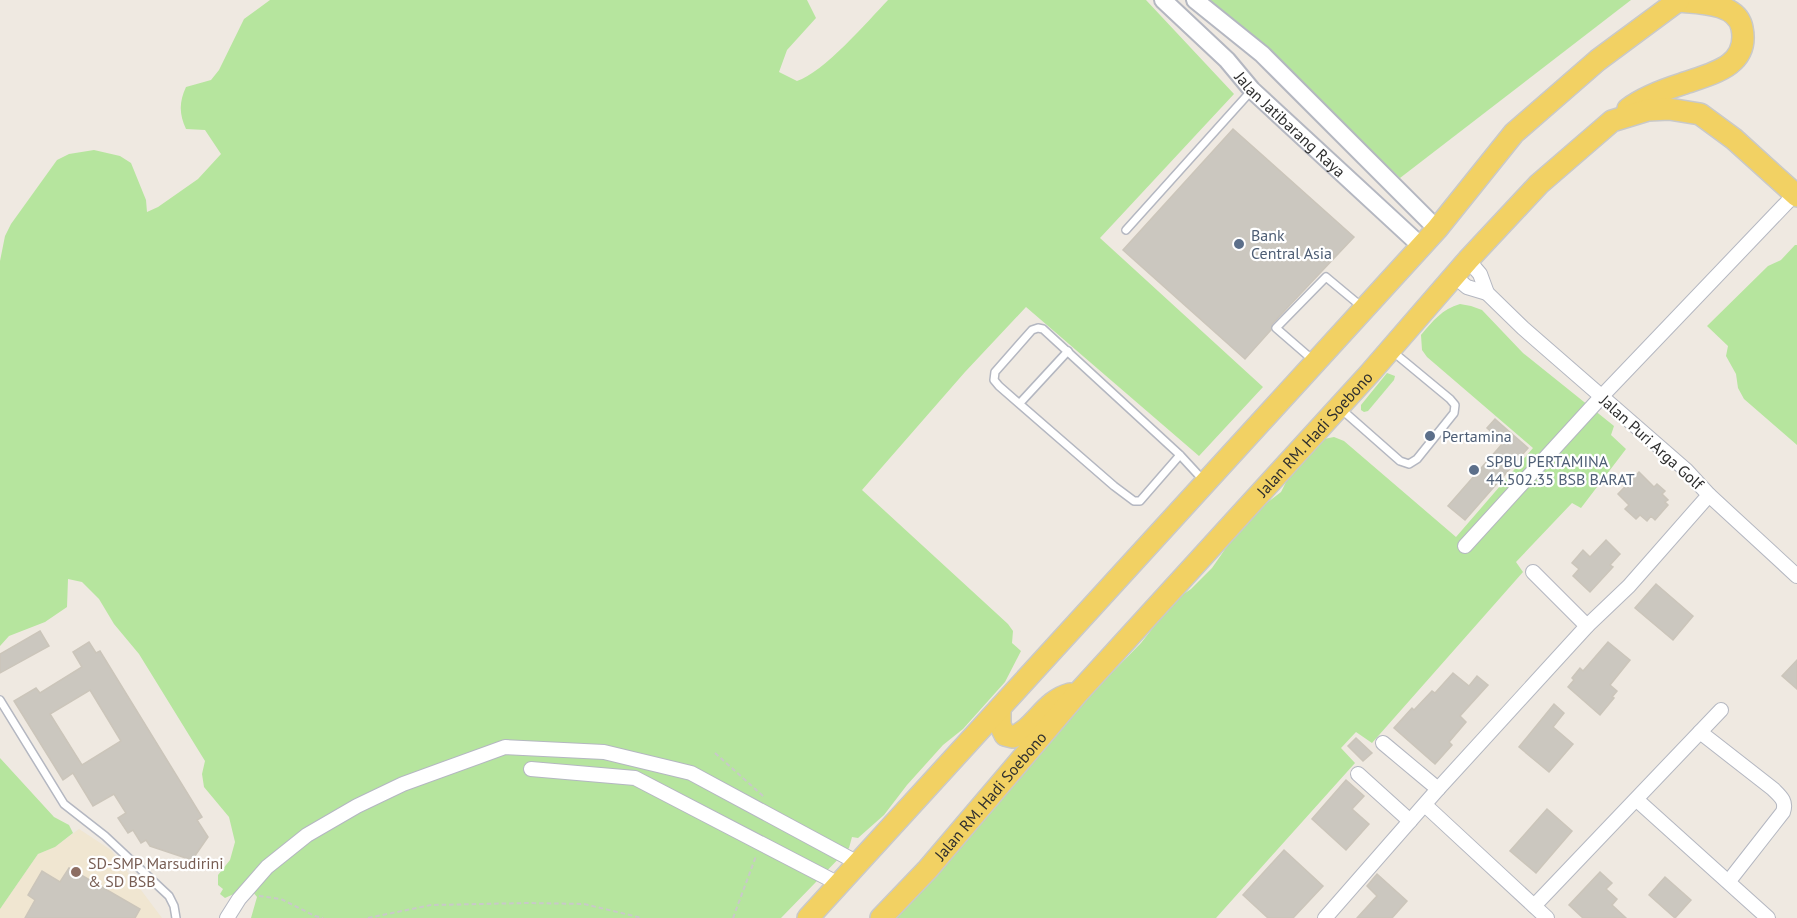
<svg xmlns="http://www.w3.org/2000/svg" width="1797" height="918" font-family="'PT Sans',sans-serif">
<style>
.education{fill:#f0e6d1}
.green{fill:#b6e59e}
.building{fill:#cbc7bf;stroke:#cbc5ba;stroke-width:1.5;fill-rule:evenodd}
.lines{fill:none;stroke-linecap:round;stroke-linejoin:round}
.service-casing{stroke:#b4b7c1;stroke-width:10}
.minor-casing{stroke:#b4b7c1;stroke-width:16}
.tertiary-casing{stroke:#b4b7c1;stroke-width:20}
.primary-casing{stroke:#c9c9c9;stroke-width:24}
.path{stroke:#c9c9c9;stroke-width:2;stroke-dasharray:4.5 3;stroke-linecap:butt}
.service{stroke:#fff;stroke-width:7}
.minor{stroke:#fff;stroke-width:14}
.tertiary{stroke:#fff;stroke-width:16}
.primary{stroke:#f2d163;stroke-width:21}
.service-dot{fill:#5c6f8a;stroke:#fff;stroke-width:2}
.education-dot{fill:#8d6e63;stroke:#fff;stroke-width:2}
.labels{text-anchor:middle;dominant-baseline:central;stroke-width:4.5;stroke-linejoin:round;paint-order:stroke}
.street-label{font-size:16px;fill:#2e2e2e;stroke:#fff}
.service-label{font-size:16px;fill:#4e5e75;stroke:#fff;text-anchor:start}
.education-label{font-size:16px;fill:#785e54;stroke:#fff;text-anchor:start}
</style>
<rect width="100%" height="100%" fill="#efe9e1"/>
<path class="education" d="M79 829 111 850 162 918H0V909L38 854 55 847Z"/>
<g class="green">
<path d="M270 0H807L816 18 787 50 779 72 797 81C823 73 868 21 888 0H1146L1234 94 1100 238 1263 387 1199 456 1026 307 965 372 862 490 1008 624 1013 631 1012 643 1021 651 1005 682 963 729 943 745 907 785 884 815 858 838 852 837 849 848 781 918H251L257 897 249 887 225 898 220 894 223 889 218 885V875L230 860 235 842 229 817 204 787 202 774 205 761 139 654 114 624 99 599 82 582 68 579 67 607 45 622 9 636 0 646V261L5 236 11 224 57 160 69 154 94 150 120 156 131 163 146 200 147 212 158 207 198 179 221 154 205 130 186 129C179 114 179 102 186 87L211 80 219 70 244 19Z"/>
<path d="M1210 0H1631L1400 178Z"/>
<path d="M1795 245H1797V445L1744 399 1738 388 1736 374 1726 356 1728 346 1707 326 1768 266 1781 260Z"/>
<path d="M1460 304 1471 306 1482 310 1523 353 1614 426 1611 435 1626 449 1581 508 1572 503 1516 562 1523 572 1372 743 1356 732 1341 748 1355 763 1216 918H892L1096 689 1141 643 1175 600 1191 589 1212 568 1228 545 1264 505 1281 492 1287 480 1324 439 1334 437 1344 441 1456 537 1533 448 1427 357 1422 350 1421 335C1433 321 1442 309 1460 304Z"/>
<path d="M1387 373 1395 376 1394 380 1368 411 1364 412 1361 410V405Z"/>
<path d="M0 758 54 817 69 825 73 833 55 847 38 854 0 909Z"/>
</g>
<g class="building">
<path d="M1233 129 1354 237 1272 324 1271 330 1245 359 1123 250Z"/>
<path d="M1495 419 1528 448 1465 520 1448 506 1503 443 1487 428Z"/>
<path d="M1639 472 1654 487 1657 484 1665 491 1662 494 1668 500 1665 502 1668 505 1655 520 1651 516 1647 521 1640 515 1636 519 1625 509 1629 505 1618 494Z"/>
<path d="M1606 540 1620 554 1610 565 1613 567 1590 592 1573 576 1579 569 1572 563 1583 550 1590 557Z"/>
<path d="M1656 584 1693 616 1673 640 1635 608Z"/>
<path d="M40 631 49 646 0 673V654Z"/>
<path d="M89 642 96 653 100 651 202 817 197 820 208 837 192 860 150 846 146 840 141 843 133 830 128 833 118 818 126 813 114 794 93 806 73 773 63 780 14 701 36 688 40 693 82 667 73 652ZM90 690 121 741 82 765 50 714Z"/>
<path d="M1608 642 1630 660 1610 685 1617 691 1612 697 1614 698 1600 715 1568 687 1574 680 1572 678 1580 668 1583 671Z"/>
<path d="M1797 660V689L1782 676Z"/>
<path d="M1453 673 1469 686 1477 676 1488 685 1460 716 1466 722 1449 742 1452 745 1435 764 1394 728 1412 708 1414 710 1432 691 1435 693Z"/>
<path d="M1554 704 1564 713 1553 727 1573 744 1549 772 1519 747Z"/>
<path d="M1356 738 1372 753 1363 761 1348 746Z"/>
<path d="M1346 780 1364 796 1352 809 1369 824 1346 850 1312 819Z"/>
<path d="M1547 809 1572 831 1536 873 1510 851Z"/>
<path d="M1284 850 1323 886 1293 918H1268L1243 895Z"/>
<path d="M69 868 140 909 135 918H25L35 900 28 895 42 871 60 882Z"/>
<path d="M1600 872 1612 883 1606 889 1617 899 1612 905 1626 918H1583L1569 905Z"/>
<path d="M1377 874 1407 901 1392 918H1357L1377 896 1367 886Z"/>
<path d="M1665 877 1691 900 1675 918 1649 895Z"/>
</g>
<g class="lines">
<g class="service-casing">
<g id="service">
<path d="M1126 230 1252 90"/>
<path d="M1314 361 1276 328 1326 277 1362 307"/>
<path d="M1020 403 1068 351"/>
<path d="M1341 409 1400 461 1409 464 1417 459 1454 413 1455 405 1450 399 1392 351"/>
<path d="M1180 455 1140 501H1134L1114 486 999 386 994 380 995 372 1032 330 1038 328 1043 329 1180 455 1204 481"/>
<path d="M0 700 64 804 105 836 169 896 174 906 176 918"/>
</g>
</g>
<g class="minor-casing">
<g id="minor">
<path d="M1468 260 1480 274 1487 293 1523 328 1686 470 1709 495 1629 586 1587 626"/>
<path d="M1454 276 1467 287 1487 293"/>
<path d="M1709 495 1797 576"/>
<path d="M1465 546 1602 396 1795 194"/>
<path d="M1700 732 1773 789C1780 796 1787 801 1783 812L1729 881"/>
<path d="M1383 743 1438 789"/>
<path d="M531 769 635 778 839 884"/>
<path d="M1358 774 1410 821"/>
<path d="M1637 800 1768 918"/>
<path d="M1425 805 1547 918"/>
<path d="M1534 906 1721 710"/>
<path d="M227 918 239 899 267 867 307 835 357 806 403 784 505 747 604 752 691 773 858 863"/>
<path d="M1325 918 1438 789 1587 626 1533 572"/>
</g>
</g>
<g class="tertiary-casing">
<g id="tertiary">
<path id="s1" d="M1163 0 1227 60 1252 90 1421 246"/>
<path d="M1195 0 1262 54 1437 229"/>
</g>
</g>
<g class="primary-casing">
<g id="primary">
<path d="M1628 109C1644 97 1663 90 1682 84 1710 74 1750 67 1742 28 1737 2 1698 3 1678 1"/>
<path d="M1000 709V725L1005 735 1013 737C1036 728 1044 701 1070 694"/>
<path d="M808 918 1437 229 1514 133 1598 60 1679 0"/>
<path id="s2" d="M881 918 928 869 1077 694 1370 373 1468 260 1539 184 1612 121 1648 110 1669 109 1700 114 1734 139 1797 196"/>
</g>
</g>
<g class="path">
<path d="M715 753 763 796"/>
<path d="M259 896 281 899 315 916 323 918"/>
<path d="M368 918 431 905 528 903 584 904 642 918"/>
<path d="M733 918 756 856"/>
</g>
<use href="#service" class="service"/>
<use href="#minor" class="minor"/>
<use href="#tertiary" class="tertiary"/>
<use href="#primary" class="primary"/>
</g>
<g class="service-dot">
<circle cx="1239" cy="244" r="6"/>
<circle cx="1430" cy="436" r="6"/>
<circle cx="1474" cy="470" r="6"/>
</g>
<circle class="education-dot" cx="76" cy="872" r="6"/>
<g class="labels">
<g class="street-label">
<text stroke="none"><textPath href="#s1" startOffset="178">Jalan Jatibarang Raya</textPath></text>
<text stroke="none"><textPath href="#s2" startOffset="650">Jalan RM. Hadi Soebono</textPath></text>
<text transform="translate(1652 442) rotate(42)">Jalan Puri Arga Golf</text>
<text stroke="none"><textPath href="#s2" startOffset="164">Jalan RM. Hadi Soebono</textPath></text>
</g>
<g class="service-label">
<text x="1251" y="235">Bank<tspan x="1251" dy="18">Central Asia</tspan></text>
<text x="1442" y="436">Pertamina</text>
<text x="1486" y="461">SPBU PERTAMINA<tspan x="1486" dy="18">44.502.35 BSB BARAT</tspan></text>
</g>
<g class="education-label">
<text x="88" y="863">SD-SMP Marsudirini<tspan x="88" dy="18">&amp; SD BSB</tspan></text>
</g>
</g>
</svg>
